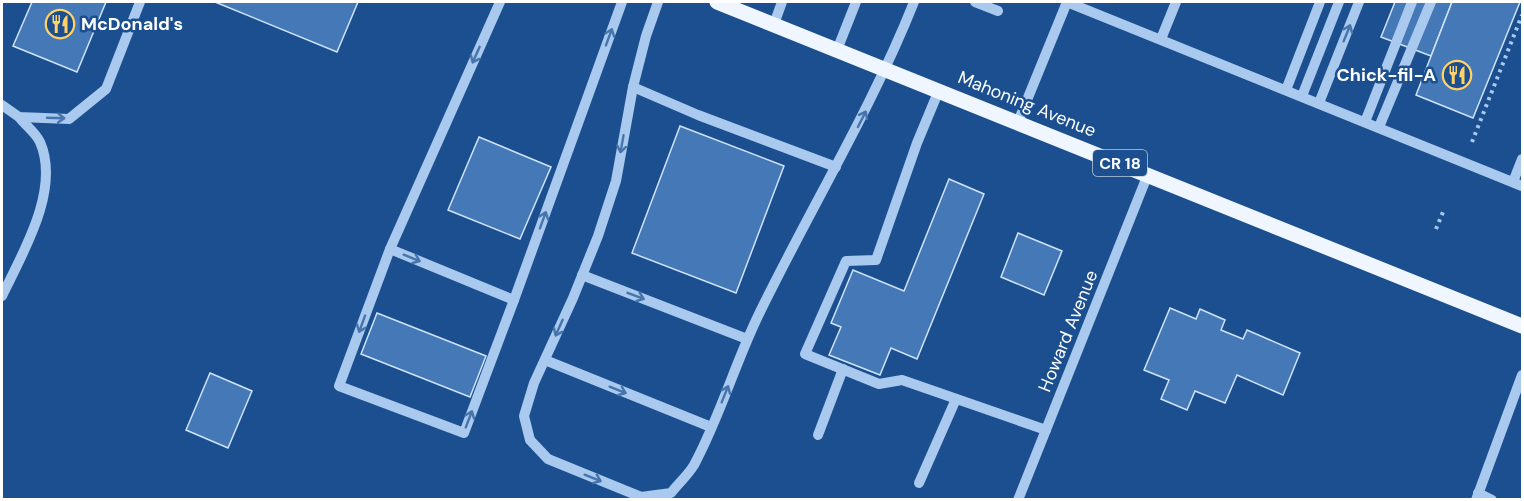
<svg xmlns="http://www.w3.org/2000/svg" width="1524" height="501" font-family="'DM Sans',sans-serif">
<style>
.building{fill:#4478b7;stroke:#cfe3fa;stroke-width:1.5}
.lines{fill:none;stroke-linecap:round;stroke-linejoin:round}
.path{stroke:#a9c9ee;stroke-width:4;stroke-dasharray:3 4.5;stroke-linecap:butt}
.minor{stroke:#a9c9ee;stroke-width:10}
.major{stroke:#f0f6ff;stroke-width:15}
.oneway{stroke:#4674ac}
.labels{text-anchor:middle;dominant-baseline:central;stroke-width:5;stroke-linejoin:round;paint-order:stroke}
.shield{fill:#1b4f8f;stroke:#bbcadd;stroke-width:1.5}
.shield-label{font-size:16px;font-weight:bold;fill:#fff}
.poi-label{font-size:18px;font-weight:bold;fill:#fff;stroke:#1b4f8f;text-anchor:start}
.street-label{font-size:18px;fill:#fff;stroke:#1b4f8f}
</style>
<rect width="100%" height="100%" fill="#1b4f8f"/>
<g class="building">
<path d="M32 2H106L77 72 13 46Z"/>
<path d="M215 2H358L337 52Z"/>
<path d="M1395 2H1452L1431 56 1381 37Z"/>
<path d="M1452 2H1520L1473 118 1416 95Z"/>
<path d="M680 126 784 166 736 293 632 253Z"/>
<path d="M479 137 551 167 520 239 448 210Z"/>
<path d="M949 179 984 194 917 359 891 348 880 375 829 355 841 327 831 323 853 270 904 291Z"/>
<path d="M1018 233 1062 251 1044 295 1001 277Z"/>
<path d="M1170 308 1196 319 1200 309 1225 320 1221 330 1243 339 1247 330 1300 353 1283 395 1237 375 1225 403 1195 391 1187 410 1161 399 1169 380 1144 370Z"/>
<path d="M377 313 486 356 470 397 361 354Z"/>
<path d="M210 373 252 391 228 448 186 430Z"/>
</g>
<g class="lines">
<g class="path">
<path d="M1472 142 1522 15"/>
<path d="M1436 229 1443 212"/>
</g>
<g class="minor">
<path d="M500 2 390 249 514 300 622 2"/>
<path d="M658 2 646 36 633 87 616 181 598 236 573 298 534 383 524 416 530 440 548 459 641 497 671 493C678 484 688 475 694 465 720 417 735 363 759 314 810 209 871 110 914 2"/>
<path d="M975 2 998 11"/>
<path d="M774 24 782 2"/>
<path d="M1161 39 1176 2"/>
<path d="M837 50 856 2"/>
<path d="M633 87 698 115 836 167"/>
<path d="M939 90 917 143 876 260 846 261 805 354 879 384 902 380 1046 430"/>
<path d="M1286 90 1320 2"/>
<path d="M1302 96 1339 2"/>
<path d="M1319 103 1359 2"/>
<path d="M2 105 19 117 69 119 106 89 140 2"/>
<path d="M1018 122 1067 2 1522 186"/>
<path d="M1365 122 1412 2"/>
<path d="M1379 127 1431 2"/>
<path d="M1513 182 1522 159"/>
<path d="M390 249 339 386 464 433 514 300"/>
<path d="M582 275 747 339"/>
<path d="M2 296C22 254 61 190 40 142 36 133 25 125 19 117"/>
<path d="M545 360 711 427"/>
<path d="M818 435 843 369"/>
<path d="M919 483 956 399"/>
<path d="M1478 493 1492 500"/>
<path d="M1018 500 1148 174"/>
<path d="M1476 500 1522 375"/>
</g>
<path class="major" d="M717 2 1522 326"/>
</g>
<defs><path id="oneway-shaft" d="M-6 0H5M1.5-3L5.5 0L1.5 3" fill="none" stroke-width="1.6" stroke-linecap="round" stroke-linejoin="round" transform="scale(1.5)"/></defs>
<g class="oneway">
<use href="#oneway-shaft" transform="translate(1347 33) rotate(-68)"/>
<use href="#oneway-shaft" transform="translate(609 37) rotate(-70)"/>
<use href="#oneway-shaft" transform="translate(476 55) rotate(114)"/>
<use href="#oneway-shaft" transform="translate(56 118) rotate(2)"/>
<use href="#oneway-shaft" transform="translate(862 119) rotate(-63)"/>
<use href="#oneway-shaft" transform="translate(622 144) rotate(100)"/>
<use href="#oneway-shaft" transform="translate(543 220) rotate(-70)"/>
<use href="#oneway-shaft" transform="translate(412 258) rotate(22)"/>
<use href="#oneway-shaft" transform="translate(636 296) rotate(21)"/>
<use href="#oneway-shaft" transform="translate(362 324) rotate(110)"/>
<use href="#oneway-shaft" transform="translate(559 328) rotate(114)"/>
<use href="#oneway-shaft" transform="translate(618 390) rotate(22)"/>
<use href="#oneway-shaft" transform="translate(725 394) rotate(-68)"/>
<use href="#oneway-shaft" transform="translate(469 419) rotate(-69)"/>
<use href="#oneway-shaft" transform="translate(593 478) rotate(22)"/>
</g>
<defs>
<g id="restaurant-ring" transform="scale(1.5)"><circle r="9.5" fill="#1b4f8f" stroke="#ffd166" stroke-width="1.5"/><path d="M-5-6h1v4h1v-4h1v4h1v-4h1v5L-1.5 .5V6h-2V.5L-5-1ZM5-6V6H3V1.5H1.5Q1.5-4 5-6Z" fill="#ffd166"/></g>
</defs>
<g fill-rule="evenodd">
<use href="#restaurant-ring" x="60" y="24"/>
<use href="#restaurant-ring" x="1457" y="75"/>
</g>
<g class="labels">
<rect class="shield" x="1093" y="150" width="54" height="26" rx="4.5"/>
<g class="shield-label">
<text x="1120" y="163">CR 18</text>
</g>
<g class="poi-label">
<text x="81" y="24">McDonald's</text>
<text x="1436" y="75" text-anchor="end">Chick-fil-A</text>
</g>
<g class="street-label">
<text transform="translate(1027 104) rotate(22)">Mahoning Avenue</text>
<text transform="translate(1068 331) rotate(-68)">Howard Avenue</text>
</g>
</g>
<rect width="1524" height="501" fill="none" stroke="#ffffff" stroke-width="6"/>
</svg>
